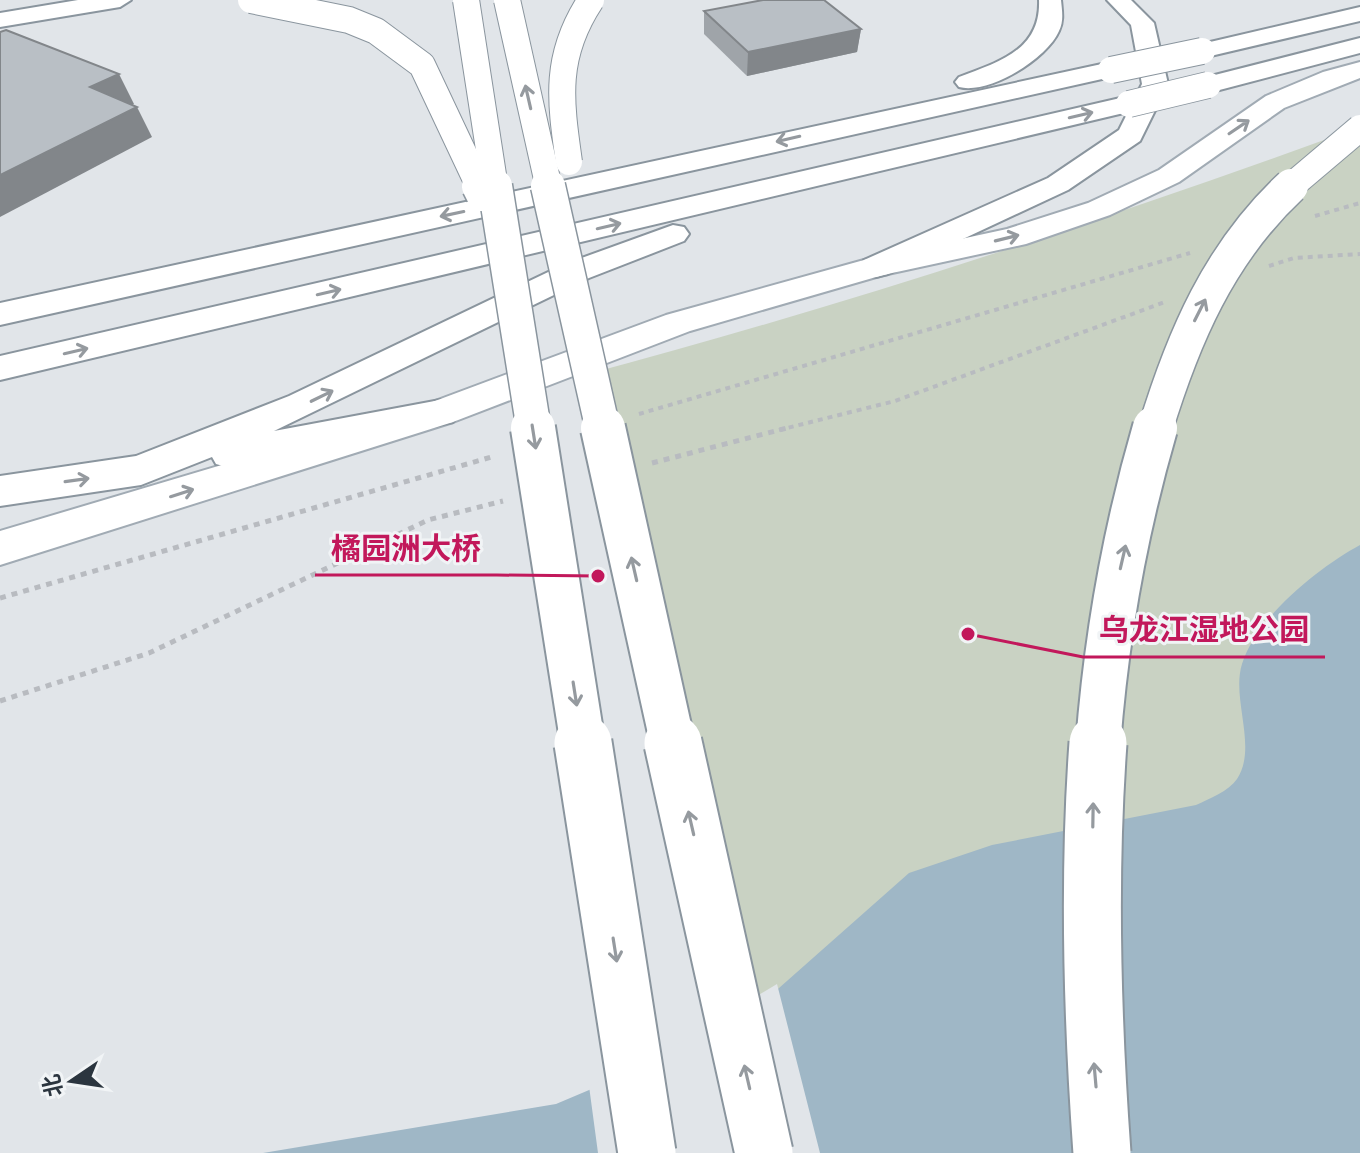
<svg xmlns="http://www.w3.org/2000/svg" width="1360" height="1153" font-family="'Sofia Sans Condensed','Noto Sans SC',sans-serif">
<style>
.green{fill:#c9d2c3}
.water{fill:#9fb7c6}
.pier{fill:#e1e5e9}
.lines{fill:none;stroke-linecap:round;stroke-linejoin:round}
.major-casing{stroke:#a1abb4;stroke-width:4}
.highway-casing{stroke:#8a959e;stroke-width:4}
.path-far1{stroke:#b8bbc0;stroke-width:4;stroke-dasharray:5 5;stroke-linecap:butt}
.path{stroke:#b8bbc0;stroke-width:5;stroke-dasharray:6 6;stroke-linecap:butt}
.major{fill:#fff;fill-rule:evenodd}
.highway{fill:#fff;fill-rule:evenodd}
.highway-bridge-far3-casing{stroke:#8a959e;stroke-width:28;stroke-linecap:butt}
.highway-bridge-far2-casing{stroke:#8a959e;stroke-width:37;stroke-linecap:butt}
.highway-bridge-far1-casing{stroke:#8a959e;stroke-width:48;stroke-linecap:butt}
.highway-bridge-casing{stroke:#8a959e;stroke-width:61;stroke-linecap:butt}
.highway-bridge-far3{stroke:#fff;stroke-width:26}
.highway-bridge-far2{stroke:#fff;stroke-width:34}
.highway-bridge-far1{stroke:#fff;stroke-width:44}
.highway-bridge{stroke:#fff;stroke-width:57}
.wall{fill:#9fa4a9}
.shaded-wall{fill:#82868a}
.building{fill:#b9bfc5;stroke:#82868a;stroke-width:2}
.oneway{stroke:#959a9f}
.leader{fill:none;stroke:#c2185b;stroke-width:3}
.callout-dot{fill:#c2185b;stroke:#f1f4f6;stroke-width:3}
.callout-label{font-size:30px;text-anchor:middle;font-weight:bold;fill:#c2185b;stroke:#f1f4f6;stroke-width:6;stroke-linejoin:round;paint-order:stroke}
</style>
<rect width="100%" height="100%" fill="#e1e5e9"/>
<path class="green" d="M1360 127V568L1245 792 736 1061 584 375C847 305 1105 220 1360 127Z"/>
<path class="water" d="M1360 545V1153H263L556 1104 653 1063 770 996 909 873 992 845 1196 805C1209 799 1229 791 1237 779 1258 747 1231 699 1242 664 1256 618 1319 567 1360 545Z"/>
<path class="pier" d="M777 984 820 1153H598L589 1086 651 1060Z"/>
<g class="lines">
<g class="major-casing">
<path id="major" d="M1360 62V78L1284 108 1179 182 1110 215 1026 244 883 275 690 331 453 422 0 565V531L427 404 666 315 864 260 1007 229 1088 203 1159 170 1266 96 1323 72Z"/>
</g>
<g class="highway-casing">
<g id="highway">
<path d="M78 0H131L120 7 0 27V13Z"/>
<path d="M1039 0H1061C1062 11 1064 21 1059 31 1047 59 988 95 959 87L955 82 959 77C999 62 1041 50 1039 0Z"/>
<path d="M1107 0H1131L1154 23 1168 84 1140 141 1068 190 888 274 876 277 864 274 860 267 864 260 1048 178 1119 130 1128 112 0 380V356L1129 96 1135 98 1142 84 1131 25Z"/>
<path d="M1360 7V21L1202 58 1190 51 1193 46Z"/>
<path d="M1360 38V53L1208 93 1195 85 1199 79Z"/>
<path d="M1111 62 1120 65 1124 70 1120 75 0 325V303Z"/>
<path d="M673 225 684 227 689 234 684 241 589 278 274 431 440 400 453 404 459 413 453 422 230 468 216 464 212 457 141 485 0 506V476L136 456 289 396 565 264Z"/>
</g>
</g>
<g class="path-far1">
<path d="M1315 216 1360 203"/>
<path d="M1269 266 1294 258 1360 254"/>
<path d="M639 414 1190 253"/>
<path d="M779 430 895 401 1165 302"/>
</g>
<g class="path">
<path d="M652 463 787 428"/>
<path d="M0 598 495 456"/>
<path d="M0 701 149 653 428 520 503 501"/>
</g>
<use href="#major" class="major"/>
<use href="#highway" class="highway"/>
<g class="highway-bridge-far3-casing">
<g id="highway-bridge-far3">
<path d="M251 0 349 20 376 31 422 65 480 188"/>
<path d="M466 0 495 188"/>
<path d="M507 0 549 188"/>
<path d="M1111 70 1202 51"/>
<path d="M1129 104 1208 85"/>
<path d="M569 162C560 99 554 56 591 0"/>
<path d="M1289 188 1360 128"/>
</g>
</g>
<g class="highway-bridge-far2-casing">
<g id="highway-bridge-far2">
<path d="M479 186 483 194"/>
<path d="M495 186 534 430"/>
<path d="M548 186 603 430"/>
<path d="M1155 430C1183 338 1219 253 1291 186"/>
</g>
</g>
<g class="highway-bridge-far1-casing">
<g id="highway-bridge-far1">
<path d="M533 428 583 745"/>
<path d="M603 428 673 745"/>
<path d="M1098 745C1106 639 1125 531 1155 428"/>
</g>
</g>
<g class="highway-bridge-casing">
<g id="highway-bridge">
<path d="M583 743 647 1153"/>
<path d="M673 743 764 1153"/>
<path d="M1098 743C1088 880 1092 1016 1102 1153"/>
</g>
</g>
<use href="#highway-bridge-far3" class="highway-bridge-far3"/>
<use href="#highway-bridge-far2" class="highway-bridge-far2"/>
<use href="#highway-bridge-far1" class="highway-bridge-far1"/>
<use href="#highway-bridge" class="highway-bridge"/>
</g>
<path class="wall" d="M704 11 861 29 857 52 747 76 704 34Z"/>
<g class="shaded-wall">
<path d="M861 29 857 52 747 76 748 52Z"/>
<path d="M119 74 134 104 105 118 90 87Z"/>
<path d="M137 107 152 137 0 217V175Z"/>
</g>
<g class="building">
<path d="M763 0H824L861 29 748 52 704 11Z"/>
<path d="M6 30 119 74 90 87 137 107 0 175V32Z"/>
</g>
<defs><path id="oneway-shaft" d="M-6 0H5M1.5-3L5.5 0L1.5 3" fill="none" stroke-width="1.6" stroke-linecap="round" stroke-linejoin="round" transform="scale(2)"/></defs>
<g class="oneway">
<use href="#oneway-shaft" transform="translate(528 97) rotate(-103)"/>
<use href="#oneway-shaft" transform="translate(1081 115) rotate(-13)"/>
<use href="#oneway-shaft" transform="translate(1239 127) rotate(-34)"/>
<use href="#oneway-shaft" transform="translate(788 139) rotate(167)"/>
<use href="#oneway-shaft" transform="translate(452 214) rotate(168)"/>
<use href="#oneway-shaft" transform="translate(609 226) rotate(-13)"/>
<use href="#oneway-shaft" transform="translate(1007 238) rotate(-14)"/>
<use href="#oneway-shaft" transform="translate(329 292) rotate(-13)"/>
<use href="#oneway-shaft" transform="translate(1200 310) rotate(-63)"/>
<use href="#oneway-shaft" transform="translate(76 351) rotate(-13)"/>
<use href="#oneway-shaft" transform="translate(322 396) rotate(-26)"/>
<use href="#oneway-shaft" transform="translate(534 437) rotate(81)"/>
<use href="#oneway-shaft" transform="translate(77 480) rotate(-8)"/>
<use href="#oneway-shaft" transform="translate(182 493) rotate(-18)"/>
<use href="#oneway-shaft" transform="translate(1123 557) rotate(-77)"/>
<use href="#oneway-shaft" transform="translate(634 569) rotate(-103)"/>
<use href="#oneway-shaft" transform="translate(575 694) rotate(81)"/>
<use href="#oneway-shaft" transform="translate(1093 815) rotate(-89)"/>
<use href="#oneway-shaft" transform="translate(691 823) rotate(-103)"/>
<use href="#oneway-shaft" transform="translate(615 950) rotate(81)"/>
<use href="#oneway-shaft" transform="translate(1095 1075) rotate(-95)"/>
<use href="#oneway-shaft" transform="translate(747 1077) rotate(-103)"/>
</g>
<path class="leader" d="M598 576L497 575H315M968 634L1083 657H1325"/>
<g class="callout-dot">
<circle cx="598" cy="576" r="8"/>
<circle cx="968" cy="634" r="8"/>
</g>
<g class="callout-label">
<text x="406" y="559">橘园洲大桥</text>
<text x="1204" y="640">乌龙江湿地公园</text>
</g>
<g transform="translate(72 1081) rotate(257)" stroke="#f1f4f6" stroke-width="6" paint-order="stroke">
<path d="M0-6L14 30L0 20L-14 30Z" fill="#2b353f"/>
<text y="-12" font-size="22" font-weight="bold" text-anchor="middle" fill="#2b353f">北</text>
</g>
</svg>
